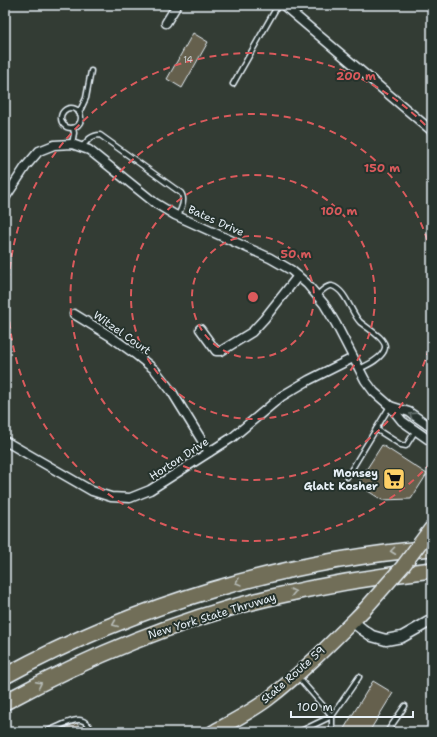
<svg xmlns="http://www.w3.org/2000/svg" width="437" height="737" font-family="'Shantell Sans',sans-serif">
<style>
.building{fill:#65604e;stroke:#e8f1f8}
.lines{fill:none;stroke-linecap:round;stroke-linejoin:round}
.service-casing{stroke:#e8f1f8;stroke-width:7}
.minor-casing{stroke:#e8f1f8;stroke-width:11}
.tertiary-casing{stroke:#e8f1f8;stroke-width:13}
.primary-casing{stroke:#e8f1f8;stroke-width:16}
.motorway-casing{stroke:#e8f1f8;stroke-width:18}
.service{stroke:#26332d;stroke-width:4}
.minor{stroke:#26332d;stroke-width:8}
.tertiary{stroke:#26332d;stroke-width:10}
.primary{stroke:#716e59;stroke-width:13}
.motorway{stroke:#716e59;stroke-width:15}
.primary-bridge-casing{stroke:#e8f1f8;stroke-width:16;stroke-linecap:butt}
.primary-bridge{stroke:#716e59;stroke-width:13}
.oneway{stroke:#6a7674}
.oneway2{stroke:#b8bdb8}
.ring{fill:none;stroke:#da5a5c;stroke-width:2;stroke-dasharray:7 5}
.labels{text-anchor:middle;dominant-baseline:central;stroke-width:4;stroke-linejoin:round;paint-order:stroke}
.number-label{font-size:9px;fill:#c7cdce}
.street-label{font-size:11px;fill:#e8f1f8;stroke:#26332d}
.poi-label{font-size:11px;font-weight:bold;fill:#e8f1f8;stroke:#26332d;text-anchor:end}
.centre{fill:#da5a5c;stroke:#26332d;stroke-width:2}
.ring-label{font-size:12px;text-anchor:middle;font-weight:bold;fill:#da5a5c;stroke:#26332d;stroke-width:4;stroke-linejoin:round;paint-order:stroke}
</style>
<rect width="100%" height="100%" fill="#333c34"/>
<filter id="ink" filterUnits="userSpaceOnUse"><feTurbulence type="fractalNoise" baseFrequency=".025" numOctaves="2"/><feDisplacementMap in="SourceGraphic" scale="8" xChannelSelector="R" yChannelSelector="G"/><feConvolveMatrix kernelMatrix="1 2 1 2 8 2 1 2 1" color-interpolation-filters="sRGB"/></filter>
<g filter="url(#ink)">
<g class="building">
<path d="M193 33 208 42 182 88 167 79Z"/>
<path d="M382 445 427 474 411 499 382 500 357 484Z"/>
<path d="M373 681 393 693 369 732H342Z"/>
<path d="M77 723 82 732H58L69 726Z"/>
</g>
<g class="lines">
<g class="service-casing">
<g id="service">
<path d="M233 84 278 5"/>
<circle cx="71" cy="118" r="10"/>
<path d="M79 113 86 98 91 71"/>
<path d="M72 144 74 133 73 128"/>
<path d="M82 147C87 141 91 135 100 135L181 193C186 200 181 209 178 216"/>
<path d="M317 295C321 292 326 285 332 286 346 290 351 313 360 322 367 328 387 339 385 348 383 358 368 365 359 369"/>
<path d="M376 429 401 445 406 446 416 430"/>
<path d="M347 477 390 406"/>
<path d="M298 677 332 716 299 732"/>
<path d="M46 732C52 729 58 727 64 724 78 718 85 717 93 732"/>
<path d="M334 732 332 728V716L359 677"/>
<path d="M387 732 405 706"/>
</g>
</g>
<g class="minor-casing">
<g id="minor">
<path d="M283 5 432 131"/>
<path d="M166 23 177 5"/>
<path d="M5 198 26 166 39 151 54 145 72 144 89 150 155 203 175 215 270 258 291 270 307 284 324 304 336 324 365 380 374 392 390 406 402 421 432 442"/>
<path d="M74 314 110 336 135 354 155 370 172 392 209 452"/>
<path d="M200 329 216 351H221L252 332 264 319 298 276"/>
<path d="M390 406 409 412 432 428"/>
<path d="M5 441 92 491 111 497 130 498 150 490 233 437 282 396 309 380 353 358"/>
</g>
</g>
<g class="tertiary-casing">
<path id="tertiary" d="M352 621 362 629 372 636 386 640 402 637 432 620"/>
</g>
<g class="primary-casing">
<path id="primary" d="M213 732C231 722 251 712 268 699 303 672 334 640 365 609"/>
</g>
<g class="motorway-casing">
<g id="motorway">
<path d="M5 676C137 604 283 561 432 548"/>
<path d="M5 702C88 657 176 620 268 598 322 585 377 576 432 570"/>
</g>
</g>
<use href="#service" class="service"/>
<use href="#minor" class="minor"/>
<use href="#tertiary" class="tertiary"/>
<use href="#primary" class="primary"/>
<use href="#motorway" class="motorway"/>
<g class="primary-bridge-casing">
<path id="primary-bridge" d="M365 609 403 566 432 527"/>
</g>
<use href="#primary-bridge" class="primary-bridge"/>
</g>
<defs><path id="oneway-chevron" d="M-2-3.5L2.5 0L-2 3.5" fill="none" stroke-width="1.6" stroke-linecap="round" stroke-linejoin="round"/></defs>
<use class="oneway" href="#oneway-chevron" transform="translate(412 415) rotate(-148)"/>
<g class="oneway2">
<use href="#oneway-chevron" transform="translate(393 551) rotate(173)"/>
<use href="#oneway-chevron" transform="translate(238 582) rotate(165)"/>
<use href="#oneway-chevron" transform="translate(293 592) rotate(-13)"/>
<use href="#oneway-chevron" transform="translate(115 624) rotate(157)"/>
<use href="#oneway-chevron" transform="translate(39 684) rotate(-27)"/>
</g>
</g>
<g class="ring">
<circle cx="253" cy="297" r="61"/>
<circle cx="253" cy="297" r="122"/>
<path d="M432 337A183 183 0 1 1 432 257"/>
<path d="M431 463A244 244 0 1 1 431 131"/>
</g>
<defs>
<g id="supermarket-square" transform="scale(1.15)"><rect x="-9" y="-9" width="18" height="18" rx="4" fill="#ffd166" stroke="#26332d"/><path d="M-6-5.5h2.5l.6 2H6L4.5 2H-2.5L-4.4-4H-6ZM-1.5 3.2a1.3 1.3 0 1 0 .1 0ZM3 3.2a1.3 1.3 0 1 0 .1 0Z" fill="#111"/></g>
</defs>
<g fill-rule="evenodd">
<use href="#supermarket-square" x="394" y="479"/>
</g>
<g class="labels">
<g class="number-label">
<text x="188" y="60">14</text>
</g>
<g class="street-label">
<text transform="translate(216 221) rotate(24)">Bates Drive</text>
<text transform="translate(122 333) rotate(35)">Witzel Court</text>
<text transform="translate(179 459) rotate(-33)">Horton Drive</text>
<text transform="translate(212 616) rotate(-17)">New York State Thruway</text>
<text transform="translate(293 675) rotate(-41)">State Route 59</text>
</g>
<g class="poi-label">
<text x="378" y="473">Monsey<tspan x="378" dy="13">Glatt Kosher</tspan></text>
</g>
</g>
<circle cx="253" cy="297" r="6" class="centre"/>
<g class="ring-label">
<text x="356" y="80">200 m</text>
<text x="382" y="172">150 m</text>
<text x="339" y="215">100 m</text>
<text x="296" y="258">50 m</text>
</g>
<rect width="437" height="737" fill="none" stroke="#26332d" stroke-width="20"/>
<rect x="10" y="10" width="417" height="717" fill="none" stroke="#e8f1f8" stroke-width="1.5" filter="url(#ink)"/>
<path d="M291 711v6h122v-6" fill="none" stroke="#e8f1f8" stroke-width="2"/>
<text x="297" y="711" font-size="12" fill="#e8f1f8" stroke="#26332d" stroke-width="3" paint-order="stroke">100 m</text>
</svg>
